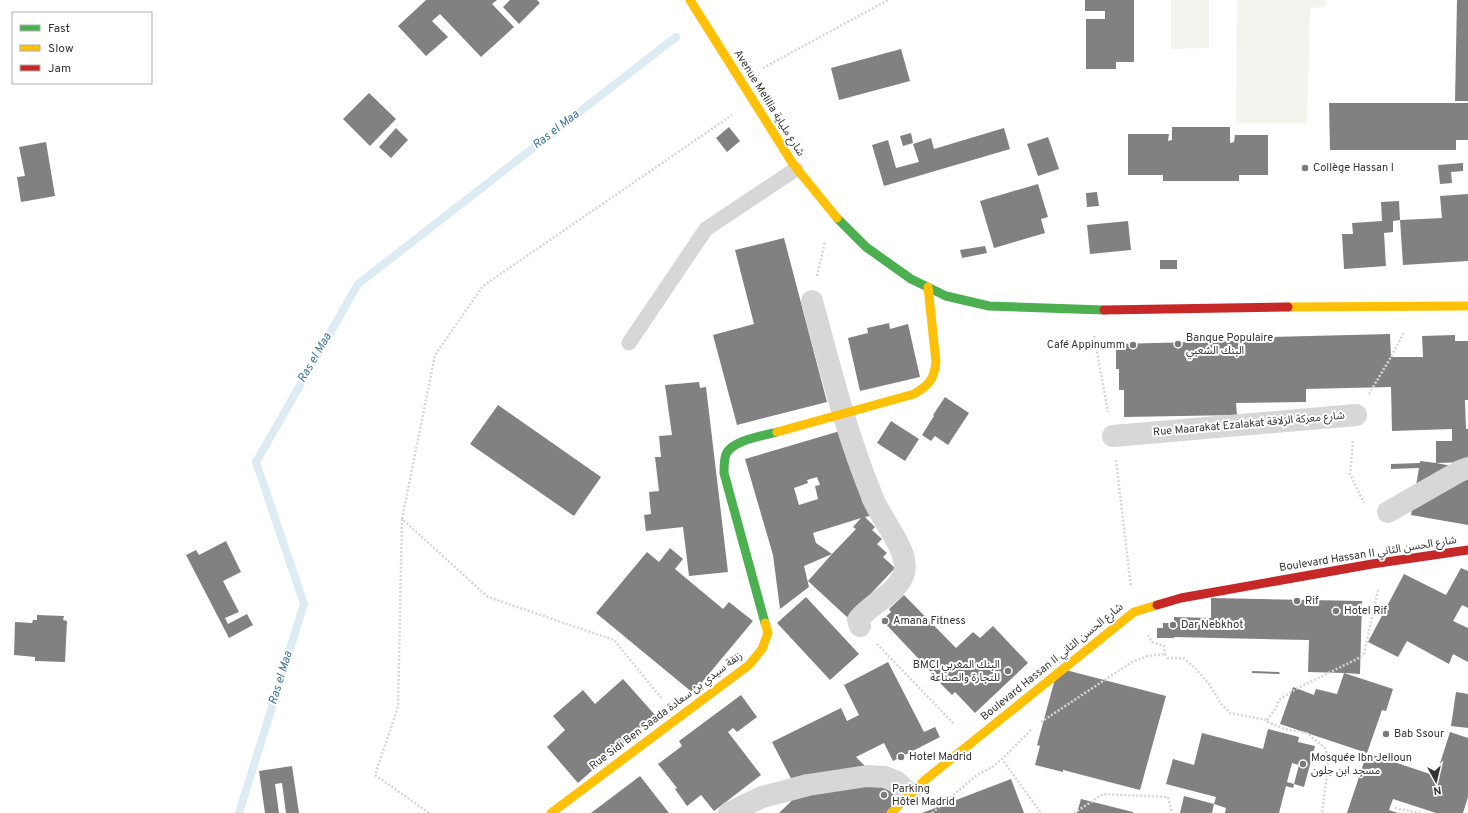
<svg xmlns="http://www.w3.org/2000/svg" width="1468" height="813" font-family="Overpass,'Noto Sans Arabic',sans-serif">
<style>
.green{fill:#f1f5ed}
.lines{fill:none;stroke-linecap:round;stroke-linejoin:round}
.stream{stroke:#ddebf3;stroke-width:8}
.building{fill:#818181;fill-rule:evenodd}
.path{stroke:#d6d6d6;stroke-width:2.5;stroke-dasharray:2 2;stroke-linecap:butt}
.lane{stroke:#d7d7d7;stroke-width:15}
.street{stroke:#d7d7d7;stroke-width:22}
.fast{stroke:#4caf50;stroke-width:9}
.slow{stroke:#ffc107;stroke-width:9}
.jam{stroke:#c62828;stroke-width:9}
.poi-dot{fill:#7a7a7a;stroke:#fff;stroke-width:1.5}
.labels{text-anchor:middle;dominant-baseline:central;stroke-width:4;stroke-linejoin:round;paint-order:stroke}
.street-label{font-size:11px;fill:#333;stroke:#fff}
.poi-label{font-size:11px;fill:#333;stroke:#fff;text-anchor:start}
.water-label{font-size:12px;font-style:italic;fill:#3f7597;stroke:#fff}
</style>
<rect width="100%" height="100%" fill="#fff"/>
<g class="green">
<path d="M1171 0H1209V48L1171 49Z"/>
<path d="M1237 0H1325V7L1310 8 1307 123H1236Z"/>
</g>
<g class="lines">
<path class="stream" d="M239 813 304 604 256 462 358 284 676 37"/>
</g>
<g class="building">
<path d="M426 0H497L492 4 514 27 481 57 440 14 432 21 448 37 426 56 398 26Z"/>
<path d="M510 0H537L540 3 519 24 503 7Z"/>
<path d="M1085 0H1134V62H1116V69H1086V19H1105V11H1085Z"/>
<path d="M1457 0H1468V101H1455Z"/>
<path d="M901 49 910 81 839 100 831 68Z"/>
<path d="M369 93 396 119 370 146 343 119Z"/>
<path d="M1329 103H1468V140H1456V150H1330Z"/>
<path d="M729 127 740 141 727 152 716 138Z"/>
<path d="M1172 127H1230V143L1234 142 1235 135H1268V175H1239V181H1163V175H1128V134H1169L1168 141 1172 140Z"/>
<path d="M396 128 408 140 391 158 379 147Z"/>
<path d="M1004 128 1010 149 884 186 872 145 888 140 896 168 919 162 913 144 931 138 934 149Z"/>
<path d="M911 133 913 143 903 146 900 136Z"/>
<path d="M1048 137 1059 169 1038 176 1027 144Z"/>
<path d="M46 142 55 196 21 202 17 177 25 176 19 147Z"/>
<path d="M1463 163V171L1451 172 1452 183 1440 184 1438 165Z"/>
<path d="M1038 184 1048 217 1041 219 1045 233 994 248 980 201Z"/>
<path d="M1097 192 1099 206 1087 207 1086 193Z"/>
<path d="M1468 194V261L1403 265 1400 220 1393 221V232L1384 233 1386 266 1344 269 1342 234H1353L1352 223 1382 221 1381 202 1399 201 1400 220 1442 218 1440 196Z"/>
<path d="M1128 221 1131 250 1090 254 1087 225Z"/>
<path d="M784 238 827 402 737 425 713 335 754 324 735 250Z"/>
<path d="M985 246 987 253 962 258 960 250Z"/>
<rect x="1160" y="260" width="17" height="9"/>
<path d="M889 323 890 329 908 324 920 377 860 391 848 338 868 333 867 328Z"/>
<path d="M1390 334 1391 357H1423L1422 336 1455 335V341H1468V400H1465L1466 429H1468V462L1436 463 1468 469V525L1411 515 1419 468 1391 469V464L1420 463V461L1436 463V441H1452V429L1392 431 1391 387 1306 389V402L1236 403 1237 415 1124 417V390H1119V369H1116V344L1235 341V338Z"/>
<path d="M699 382 700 388 706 387 728 572 689 576 683 527 646 531 644 515 651 514 649 492 659 491 655 457H661L659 436 672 435 665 385Z"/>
<path d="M945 397 969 413 948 445 935 436 931 441 922 435 934 416 933 415Z"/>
<path d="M498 405 601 477 574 516 470 444Z"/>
<path d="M891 421 919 439 905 461 877 443Z"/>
<path d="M840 431 863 504 870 502 874 515 865 517 875 527 872 530 882 539 877 544 887 553 883 557 895 568 848 618 808 581 832 554 804 566 809 587 780 609 773 555 745 459ZM817 477 820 485 815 486 818 499 799 505 794 488 808 483 807 480ZM861 518 853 527 856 529 832 554 816 543 813 533Z"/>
<path d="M226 541 241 572 223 581 239 612 225 618 228 624 247 614 253 625 229 638 186 555 196 550 199 555Z"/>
<path d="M670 548 683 559 675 569 723 609 729 602 753 621 693 693 596 613 647 552 659 562Z"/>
<path d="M1461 568 1468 571V608L1462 605 1453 621 1468 628V662L1453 654 1449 664 1407 641 1398 657 1368 642 1404 574 1446 595Z"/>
<path d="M904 595 956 648 973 632 980 638 993 626 1028 663 975 713 955 692 952 695 940 683 943 681 933 670 931 672 882 620 891 612 889 609Z"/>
<path d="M806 597 859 654 830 680 777 623Z"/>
<path d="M1211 598 1362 601 1360 674 1344 673 1393 689 1386 711 1382 710 1367 753 1436 776 1450 732 1468 738V797L1463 813H1436L1393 799 1389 810 1398 813H1347L1367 753 1280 724 1293 687 1314 695 1316 689 1337 694 1344 673 1308 672 1309 640 1174 637V638H1157V628H1163V623H1174V617L1211 618Z"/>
<path d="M37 615 64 616 63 620 67 621 65 662 35 661V657L14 655 15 622 32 623 33 620H37Z"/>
<path d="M888 662 924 732 935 727 940 737 893 761 884 743 856 757 902 803 892 813H779L815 778 796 788 772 742 841 708 847 721 859 715 844 685Z"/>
<path d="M1058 668 1166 696 1140 790 1063 770V772L1035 765 1040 746 1037 745Z"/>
<path d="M1252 671 1279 672 1280 674 1252 673Z"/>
<path d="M623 679 655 715 578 783 547 747 565 730 553 716 583 690 595 704Z"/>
<path d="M1456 692 1468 694V728L1451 726Z"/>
<path d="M741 695 757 717 737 732 733 728 728 732 761 775 714 811 701 795 687 806 675 789 677 788 658 764 682 746 679 741Z"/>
<path d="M1268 729 1299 737 1298 742 1315 746 1304 787 1294 784 1299 765 1292 763 1287 782 1294 784 1293 788 1286 786 1279 813H1225L1226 808 1214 804 1216 797 1166 784 1173 759 1194 765 1202 733 1263 749Z"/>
<path d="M292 766 299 813H286L282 783 275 784 279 813H265L259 771Z"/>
<path d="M640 776 669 813H591Z"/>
<path d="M1011 779 1024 813H922Z"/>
<path d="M1184 796 1214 804 1212 813H1180Z"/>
<path d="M1081 799 1133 812V813H1077Z"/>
</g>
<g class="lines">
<g class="path">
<path d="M763 68 888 0"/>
<path d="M817 276 825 242"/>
<path d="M1094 336 1108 412"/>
<path d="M1369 394 1391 357 1404 332"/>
<path d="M1353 441 1350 474 1364 503"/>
<path d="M1116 460 1131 587"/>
<path d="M402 519 435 355 483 286 732 115"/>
<path d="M1148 635 1152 642 1164 646 1165 654"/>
<path d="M877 644 954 724"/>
<path d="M1165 654 1168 658H1183L1195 668 1209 684 1222 705 1230 713 1267 720 1268 722 1285 729 1307 733 1325 748 1328 757 1327 775 1322 813"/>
<path d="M1267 720 1276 708 1279 700 1296 689 1357 659 1364 654 1378 590"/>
<path d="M1041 722 1132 662 1148 656 1165 654"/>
<path d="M1031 730 1002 759 1041 813"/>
<path d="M1395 808 1421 813"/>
<path d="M429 813 375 775 398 707 402 519 488 597 614 640 662 699"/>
<path d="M932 813 977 775 992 767 1002 759"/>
<path d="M1074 813 1103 794 1168 797 1172 813"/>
</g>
<path class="lane" d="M629 343 706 229 796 169"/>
<g class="street">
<path d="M812 301C830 368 847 436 874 501 882 520 910 552 904 573 898 593 870 604 858 620L860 626"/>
<path d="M1113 436 1356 415"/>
<path d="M1388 512 1460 471 1468 468"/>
<path d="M729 813 762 797 808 785 867 776 885 777 897 782 910 794"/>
</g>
<g class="fast">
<path d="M837 218 866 247 911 279 946 296 989 306 1104 310"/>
<path d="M765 623 724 473C724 467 724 460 726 454 733 440 763 436 777 432"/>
</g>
<g class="slow">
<path d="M690 0 793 164 837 218"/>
<path d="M1288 307 1468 306"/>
<path d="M777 432 914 394C929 385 934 380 936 362L928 287"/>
<path d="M551 813 749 665 762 649 768 633 765 623"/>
<path d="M891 813 925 780 1134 612 1157 605"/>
</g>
<g class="jam">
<path d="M1104 310 1288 307"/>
<path d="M1157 605 1181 598 1372 564 1468 550"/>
</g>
</g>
<g class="poi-dot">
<circle cx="1305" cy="168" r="4"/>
<circle cx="1178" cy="344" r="4"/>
<circle cx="1133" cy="345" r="4"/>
<circle cx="1297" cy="601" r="4"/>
<circle cx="1336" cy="611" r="4"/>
<circle cx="885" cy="621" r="4"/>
<circle cx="1173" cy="625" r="4"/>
<circle cx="1008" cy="671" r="4"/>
<circle cx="1386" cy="734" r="4"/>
<circle cx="901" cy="757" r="4"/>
<circle cx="1303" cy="764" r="4"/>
<circle cx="884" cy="795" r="4"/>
</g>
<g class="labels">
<g class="street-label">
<text transform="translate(769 103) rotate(58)">Avenue Melilia شارع ملياية</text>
<text transform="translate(1249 424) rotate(-5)">Rue Maarakat Ezalakat شارع معركة الزلاقة</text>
<text transform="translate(1368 554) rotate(-9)">Boulevard Hassan II شارع الحسن الثاني</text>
<text transform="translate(1052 662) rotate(-39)">Boulevard Hassan II شارع الحسن الثاني</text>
<text transform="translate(666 711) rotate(-37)">Rue Sidi Ben Saada زنقة سيدي بن سعادة</text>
</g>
<g class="poi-label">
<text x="1313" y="168">Collège Hassan I</text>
<text x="1186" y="338">Banque Populaire<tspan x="1186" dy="13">البنك الشعبي</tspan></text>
<text x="1125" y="345" text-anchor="end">Café Appinumm</text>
<text x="1305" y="601">Rif</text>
<text x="1344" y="611">Hotel Rif</text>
<text x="893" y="621">Amana Fitness</text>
<text x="1181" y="625">Dar Nebkhot</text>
<text x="1000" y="665" text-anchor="end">BMCI البنك المغربي<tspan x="1000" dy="13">للتجارة والصناعة</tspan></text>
<text x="1394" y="734">Bab Ssour</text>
<text x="909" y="757">Hotel Madrid</text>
<text x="1311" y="758">Mosquée Ibn Jelloun<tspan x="1311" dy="13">مسجد ابن جلون</tspan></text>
<text x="892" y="789">Parking<tspan x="892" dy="13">Hôtel Madrid</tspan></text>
</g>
<g class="water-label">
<text transform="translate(556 130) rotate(-38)">Ras el Maa</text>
<text transform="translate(315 358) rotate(-60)">Ras el Maa</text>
<text transform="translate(281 678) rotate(-73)">Ras el Maa</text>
</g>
</g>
<rect x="12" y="12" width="140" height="72" fill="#ffffff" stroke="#adadad"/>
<rect x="20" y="25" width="20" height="6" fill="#4caf50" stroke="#adadad"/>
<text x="48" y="32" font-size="12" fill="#333333">Fast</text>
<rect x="20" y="45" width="20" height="6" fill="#ffc107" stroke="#adadad"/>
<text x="48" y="52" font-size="12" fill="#333333">Slow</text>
<rect x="20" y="65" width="20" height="6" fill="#c62828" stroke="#adadad"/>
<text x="48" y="72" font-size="12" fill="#333333">Jam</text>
<g transform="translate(1436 781) rotate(172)" stroke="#ffffff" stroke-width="3" paint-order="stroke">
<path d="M0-3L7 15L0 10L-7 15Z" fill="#333333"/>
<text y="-6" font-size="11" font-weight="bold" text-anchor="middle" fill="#333333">N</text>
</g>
</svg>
